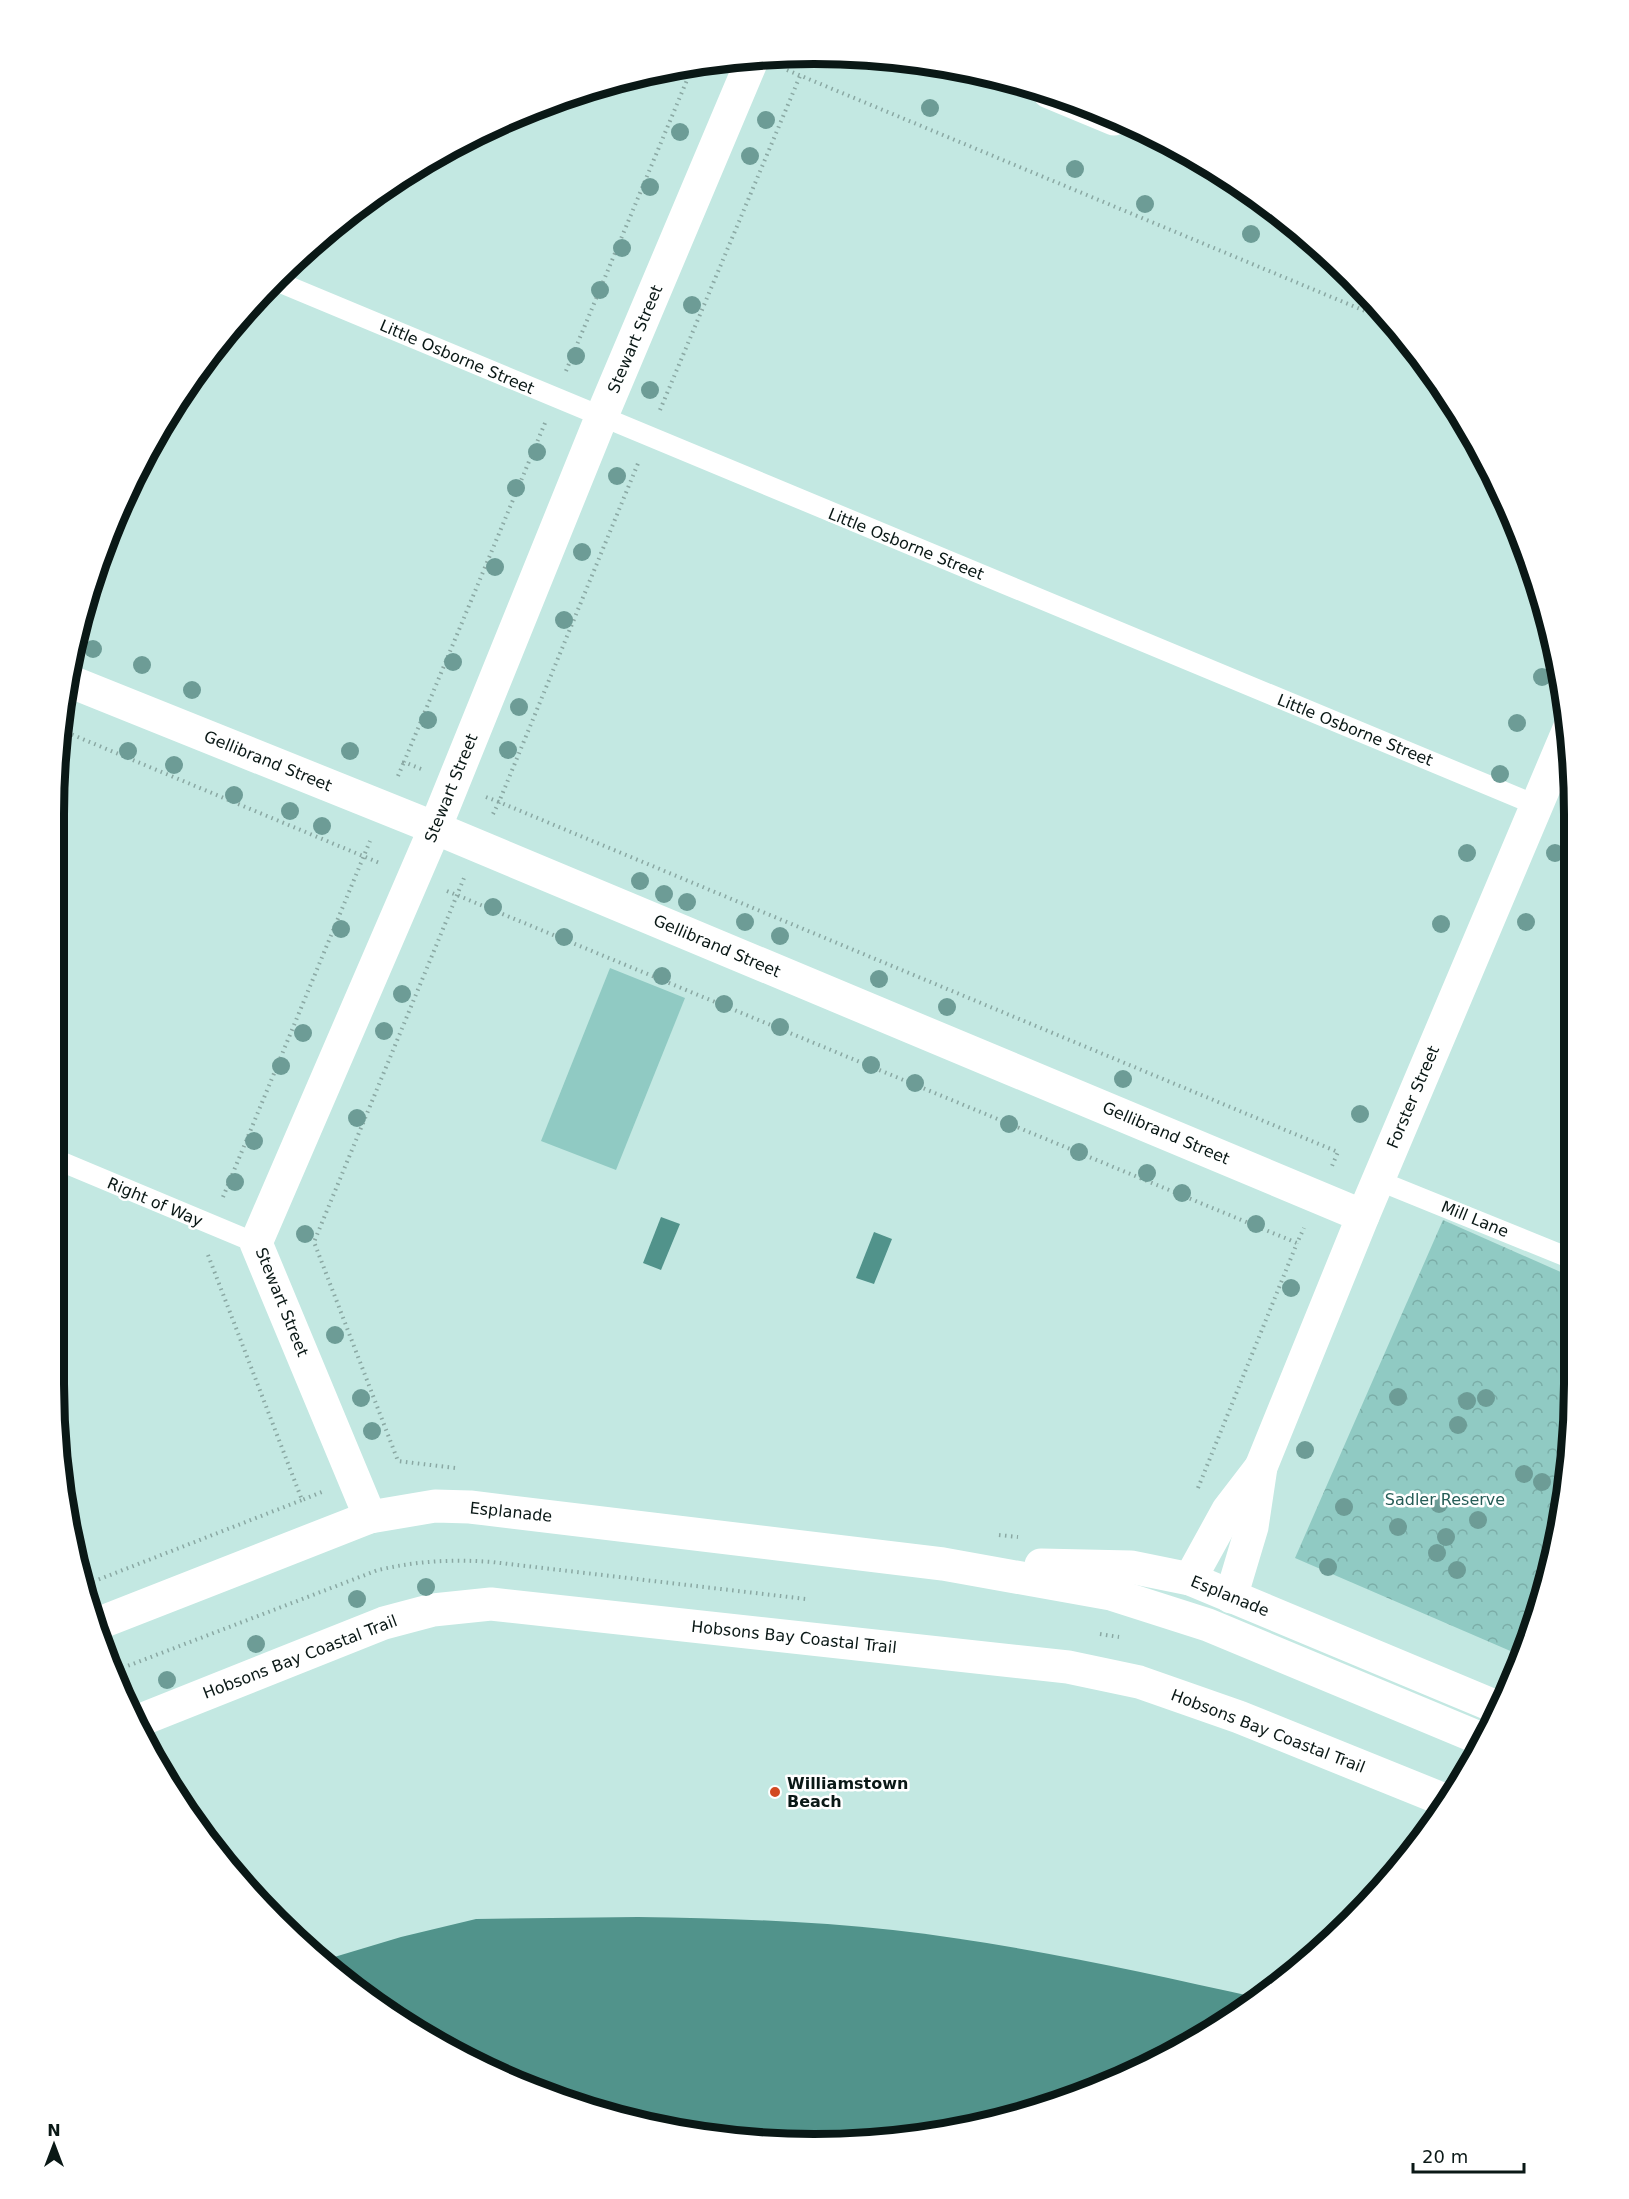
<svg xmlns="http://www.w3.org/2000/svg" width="1629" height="2199" font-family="'DejaVu Sans',sans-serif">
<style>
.green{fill:#90cac3}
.park{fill:url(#park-crowns)}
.water{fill:#51938b}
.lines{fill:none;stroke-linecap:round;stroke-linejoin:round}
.path{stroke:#8aa8a3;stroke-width:4;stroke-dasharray:1.5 4.5;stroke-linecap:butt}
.lane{stroke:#fff;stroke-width:20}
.street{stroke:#fff;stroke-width:33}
.secondary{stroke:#fff;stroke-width:33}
.tree{fill:#6d9c96}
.poi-dot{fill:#d24921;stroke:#fff;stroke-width:2}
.labels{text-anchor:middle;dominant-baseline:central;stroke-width:5;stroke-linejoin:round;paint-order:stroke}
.street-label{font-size:16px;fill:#0a1816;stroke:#fff}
.park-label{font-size:16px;fill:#265d57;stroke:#fff}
.poi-label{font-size:16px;font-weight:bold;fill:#0a1816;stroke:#fff;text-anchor:start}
.rim{fill:none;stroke:#0a1816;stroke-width:8}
</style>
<defs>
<pattern id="park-crowns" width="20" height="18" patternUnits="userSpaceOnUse" patternTransform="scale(1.5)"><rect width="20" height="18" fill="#90cac3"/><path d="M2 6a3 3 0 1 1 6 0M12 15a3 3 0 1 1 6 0" fill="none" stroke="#7bada7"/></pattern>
</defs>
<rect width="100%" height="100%" fill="#c3e8e2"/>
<path class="green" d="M610 968 685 998 616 1170 541 1141Z"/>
<path class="park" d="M1443 1220 1572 1277 1573 1435 1535 1629 1522 1656 1295 1558Z"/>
<g class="water">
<path d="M661 1217 680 1224 661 1270 643 1263Z"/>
<path d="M874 1232 892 1239 874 1284 856 1278Z"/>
<path d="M638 1917C723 1918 808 1921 893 1930 1016 1944 1138 1971 1259 1998L1105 2087 1011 2119 865 2143 666 2130 478 2066 352 1988 321 1961 401 1937 476 1919Z"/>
</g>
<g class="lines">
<g class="path">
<path d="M787 70 1389 321"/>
<path d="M566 371 692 68"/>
<path d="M660 410 800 76"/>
<path d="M61 730 382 864"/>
<path d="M421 769 404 762 545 423"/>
<path d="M398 776 404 762"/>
<path d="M486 797 499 802 639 461"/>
<path d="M493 814 499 802 1338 1152 1332 1166"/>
<path d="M447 891 1297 1243 1304 1228"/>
<path d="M223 1197 370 841"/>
<path d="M208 1255 302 1500 322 1492"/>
<path d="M455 1468 398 1461 314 1242 464 878"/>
<path d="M1198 1488 1297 1243"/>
<path d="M999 1535 1018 1537"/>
<path d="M82 1586 302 1500"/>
<path d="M1100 1634 1119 1637"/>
<path d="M117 1670 378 1570C417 1561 452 1559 492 1562L806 1599"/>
</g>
<g class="lane">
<path d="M276 281 1536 805"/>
<path d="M55 1159 256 1243"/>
<path d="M1377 1180 1572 1259"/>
</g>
<g class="street">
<path d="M69 681 435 828 1363 1216"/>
<path d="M370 1517 256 1243 435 828 601 418 753 58"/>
<path d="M1190 1579 1228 1510 1261 1467"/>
<path d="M1231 1597 1252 1527 1261 1467 1363 1216 1569 729"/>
<path d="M138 1721 384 1623 433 1610 491 1604 1068 1667 1139 1682 1239 1717 1447 1801"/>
</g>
<g class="secondary">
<path d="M1049 92 1114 119"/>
<path d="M1041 1565 1131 1567 1190 1579 1499 1708"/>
<path d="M97 1624 370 1517 435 1506 470 1507 943 1564 1111 1594 1208 1625 1484 1740"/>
</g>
</g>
<g class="tree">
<circle cx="930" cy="108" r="9"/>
<circle cx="766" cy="120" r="9"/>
<circle cx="680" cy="132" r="9"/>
<circle cx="750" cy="156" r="9"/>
<circle cx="1075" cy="169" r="9"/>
<circle cx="650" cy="187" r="9"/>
<circle cx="1145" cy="204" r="9"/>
<circle cx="1251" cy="234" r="9"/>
<circle cx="622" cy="248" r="9"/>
<circle cx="600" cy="290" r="9"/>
<circle cx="692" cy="305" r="9"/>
<circle cx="576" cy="356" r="9"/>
<circle cx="650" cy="390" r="9"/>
<circle cx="537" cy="452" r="9"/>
<circle cx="617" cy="476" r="9"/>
<circle cx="516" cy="488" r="9"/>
<circle cx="582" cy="552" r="9"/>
<circle cx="495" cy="567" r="9"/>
<circle cx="564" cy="620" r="9"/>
<circle cx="93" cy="649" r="9"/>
<circle cx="453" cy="662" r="9"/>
<circle cx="142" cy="665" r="9"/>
<circle cx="1542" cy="677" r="9"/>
<circle cx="192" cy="690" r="9"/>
<circle cx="519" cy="707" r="9"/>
<circle cx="428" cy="720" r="9"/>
<circle cx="1517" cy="723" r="9"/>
<circle cx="508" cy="750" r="9"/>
<circle cx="128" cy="751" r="9"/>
<circle cx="350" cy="751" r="9"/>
<circle cx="174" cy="765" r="9"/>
<circle cx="1500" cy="774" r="9"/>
<circle cx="234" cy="795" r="9"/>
<circle cx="290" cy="811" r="9"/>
<circle cx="322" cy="826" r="9"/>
<circle cx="1467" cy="853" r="9"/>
<circle cx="1555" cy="853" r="9"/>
<circle cx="640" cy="881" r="9"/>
<circle cx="664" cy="894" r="9"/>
<circle cx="687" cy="902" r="9"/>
<circle cx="493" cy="907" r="9"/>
<circle cx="745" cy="922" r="9"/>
<circle cx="1526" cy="922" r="9"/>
<circle cx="1441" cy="924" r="9"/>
<circle cx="341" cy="929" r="9"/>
<circle cx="780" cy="936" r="9"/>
<circle cx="564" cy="937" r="9"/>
<circle cx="662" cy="976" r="9"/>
<circle cx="879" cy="979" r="9"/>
<circle cx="402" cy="994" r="9"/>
<circle cx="724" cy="1004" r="9"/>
<circle cx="947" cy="1007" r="9"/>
<circle cx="780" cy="1027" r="9"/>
<circle cx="384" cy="1031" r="9"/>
<circle cx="303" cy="1033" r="9"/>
<circle cx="871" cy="1065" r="9"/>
<circle cx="281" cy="1066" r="9"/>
<circle cx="1123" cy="1079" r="9"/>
<circle cx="915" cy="1083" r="9"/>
<circle cx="1360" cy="1114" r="9"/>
<circle cx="357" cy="1118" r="9"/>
<circle cx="1009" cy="1124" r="9"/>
<circle cx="254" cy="1141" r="9"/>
<circle cx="1079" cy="1152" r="9"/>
<circle cx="1147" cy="1173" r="9"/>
<circle cx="235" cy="1182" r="9"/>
<circle cx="1182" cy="1193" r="9"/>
<circle cx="1256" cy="1224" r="9"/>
<circle cx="305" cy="1234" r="9"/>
<circle cx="1291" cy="1288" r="9"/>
<circle cx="335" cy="1335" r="9"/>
<circle cx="1398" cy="1397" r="9"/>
<circle cx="361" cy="1398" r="9"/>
<circle cx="1486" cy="1398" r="9"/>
<circle cx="1467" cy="1401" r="9"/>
<circle cx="1458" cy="1425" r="9"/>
<circle cx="372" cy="1431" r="9"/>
<circle cx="1305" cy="1450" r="9"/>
<circle cx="1524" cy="1474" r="9"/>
<circle cx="1542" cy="1482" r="9"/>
<circle cx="1439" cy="1504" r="9"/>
<circle cx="1344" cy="1507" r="9"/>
<circle cx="1478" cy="1520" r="9"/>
<circle cx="1398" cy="1527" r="9"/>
<circle cx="1446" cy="1537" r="9"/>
<circle cx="1437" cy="1553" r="9"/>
<circle cx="1328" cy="1567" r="9"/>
<circle cx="1457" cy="1570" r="9"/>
<circle cx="426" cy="1587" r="9"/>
<circle cx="357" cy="1599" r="9"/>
<circle cx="256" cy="1644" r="9"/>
<circle cx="167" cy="1680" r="9"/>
</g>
<circle class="poi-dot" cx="775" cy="1792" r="6"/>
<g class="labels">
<g class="street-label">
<text transform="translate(635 339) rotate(-67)">Stewart Street</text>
<text transform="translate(457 357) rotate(23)">Little Osborne Street</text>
<text transform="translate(906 544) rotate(22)">Little Osborne Street</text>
<text transform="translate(1355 730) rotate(22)">Little Osborne Street</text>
<text transform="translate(268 761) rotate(22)">Gellibrand Street</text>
<text transform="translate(451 788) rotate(-68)">Stewart Street</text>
<text transform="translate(717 946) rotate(23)">Gellibrand Street</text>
<text transform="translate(1413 1097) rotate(-67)">Forster Street</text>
<text transform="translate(1166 1133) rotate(23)">Gellibrand Street</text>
<text transform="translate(155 1202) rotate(23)">Right of Way</text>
<text transform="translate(1475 1219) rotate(22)">Mill Lane</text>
<text transform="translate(282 1302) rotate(68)">Stewart Street</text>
<text transform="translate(511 1512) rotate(6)">Esplanade</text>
<text transform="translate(1230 1596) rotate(22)">Esplanade</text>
<text transform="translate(794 1637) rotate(6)">Hobsons Bay Coastal Trail</text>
<text transform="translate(300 1657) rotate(-21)">Hobsons Bay Coastal Trail</text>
<text transform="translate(1268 1731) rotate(21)">Hobsons Bay Coastal Trail</text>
</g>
<g class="park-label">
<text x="1445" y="1499">Sadler Reserve</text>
</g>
<g class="poi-label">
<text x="787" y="1783">Williamstown<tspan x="787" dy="18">Beach</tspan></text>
</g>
</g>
<path d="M0 0H1629V2199H0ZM814 64H814A750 750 0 0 1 1564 814V1384A750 750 0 0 1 814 2134H814A750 750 0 0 1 64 1384V814A750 750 0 0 1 814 64Z" fill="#fff" fill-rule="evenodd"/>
<path class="rim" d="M814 64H814A750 750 0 0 1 1564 814V1384A750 750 0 0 1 814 2134H814A750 750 0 0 1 64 1384V814A750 750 0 0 1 814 64Z"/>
<g transform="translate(54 2145)" stroke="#ffffff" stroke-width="4.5" paint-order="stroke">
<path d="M0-4.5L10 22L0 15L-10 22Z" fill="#0a1816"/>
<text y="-9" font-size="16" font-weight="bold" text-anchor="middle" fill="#0a1816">N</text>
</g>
<path d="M1413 2163v9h111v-9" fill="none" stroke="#0a1816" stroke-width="3"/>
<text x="1422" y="2163" font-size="18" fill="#0a1816" stroke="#ffffff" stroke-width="4.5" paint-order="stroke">20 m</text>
</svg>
